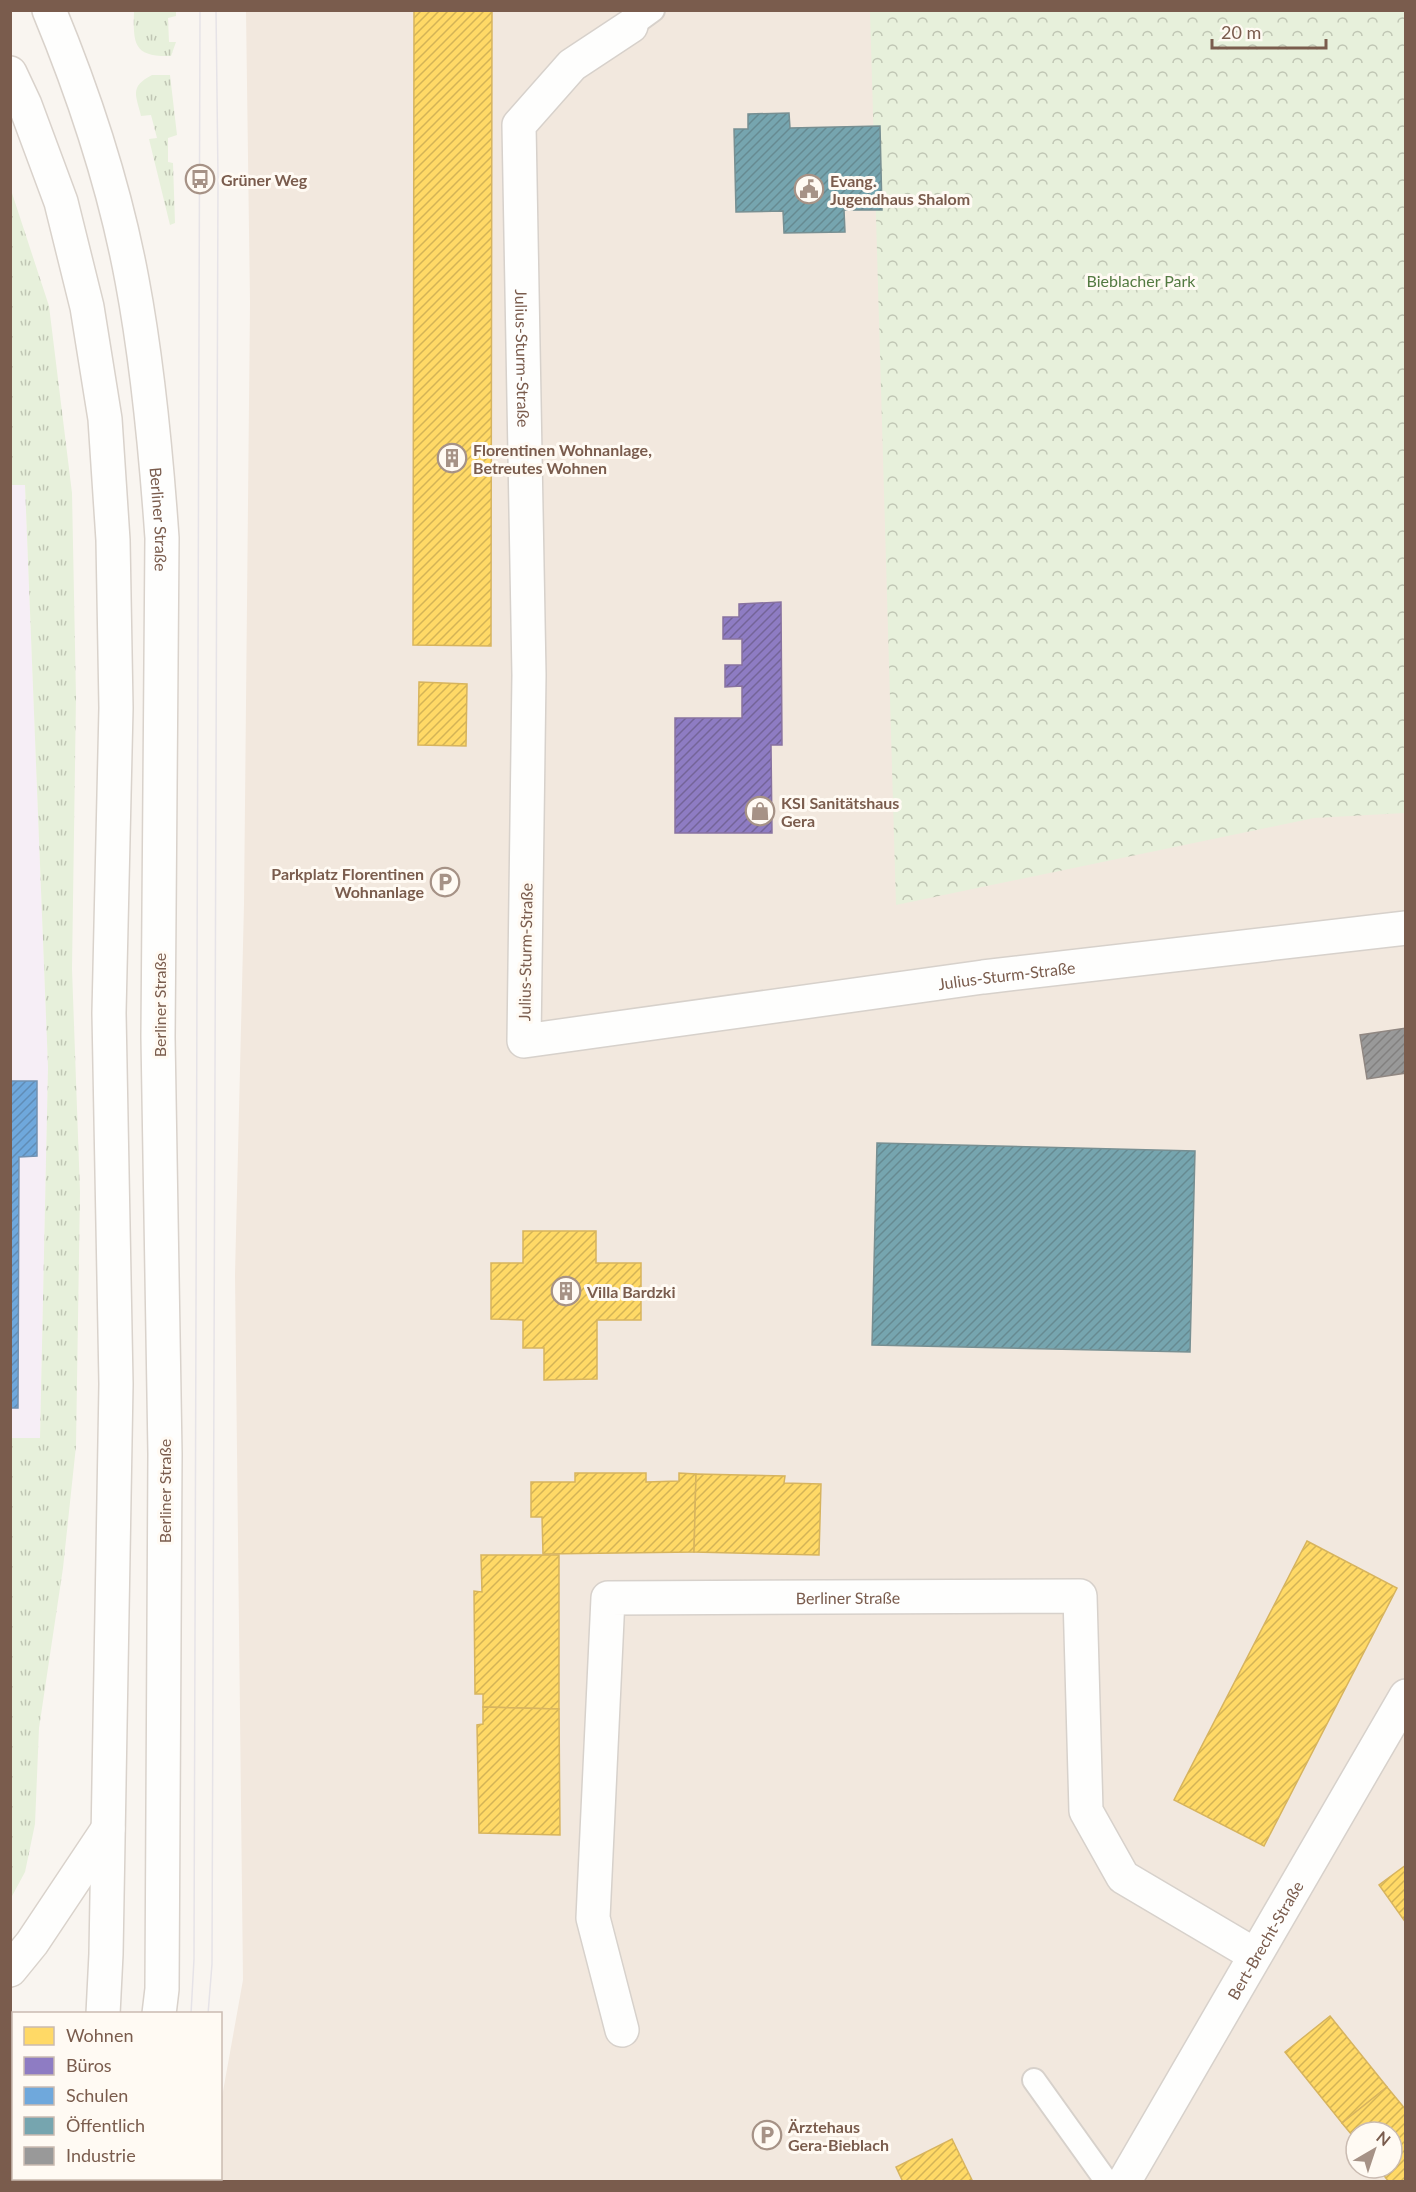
<svg xmlns="http://www.w3.org/2000/svg" width="1416" height="2192" font-family="Lato,sans-serif">
<style>
.residential{fill:#f2e8de;fill-rule:evenodd}
.education{fill:#f6eef6}
.grass{fill:url(#grass-tufts)}
.forest{fill:url(#forest-crowns)}
.homes{fill:url(#homes-hatch);stroke:#d7b45e;stroke-width:1.5}
.offices{fill:url(#offices-hatch);stroke:#8872a0;stroke-width:1.5}
.schools{fill:url(#schools-hatch);stroke:#7291b1;stroke-width:1.5}
.public{fill:url(#public-hatch);stroke:#778f92;stroke-width:1.5}
.industry{fill:url(#industry-hatch);stroke:#908782;stroke-width:1.5}
.lines{fill:none;stroke-linecap:round;stroke-linejoin:round}
.service-casing{stroke:#d7d1cb;stroke-width:26}
.minor-casing{stroke:#d7d1cb;stroke-width:36}
.secondary-casing{stroke:#d9d2cb;stroke-width:36}
.service{stroke:#fefefd;stroke-width:22}
.minor{stroke:#fefefd;stroke-width:33}
.secondary{stroke:#fefefd;stroke-width:33}
.tram{stroke:#e6e3e7;stroke-width:1.5}
.labels{text-anchor:middle;dominant-baseline:central;stroke-width:6;stroke-linejoin:round;paint-order:stroke}
.poi-label{font-size:16px;font-weight:bold;fill:#7a5c4d;stroke:#fffaf3;text-anchor:start}
.park-label{font-size:16px;fill:#537a41;stroke:#fffaf3}
.street-label{font-size:16px;fill:#7a5c4d;stroke:#fffaf3}
</style>
<defs>
<pattern id="grass-tufts" width="24" height="20" patternUnits="userSpaceOnUse" patternTransform="scale(1.5)"><rect width="24" height="20" fill="#e7f0db"/><path d="M3 7l-1-3M5 7V3M7 7l1-3M15 17l-1-3M17 17v-4M19 17l1-3" fill="none" stroke="#c0c6b4"/></pattern>
<pattern id="forest-crowns" width="20" height="18" patternUnits="userSpaceOnUse" patternTransform="scale(1.5)"><rect width="20" height="18" fill="#e7f0db"/><path d="M2 6a3 3 0 1 1 6 0M12 15a3 3 0 1 1 6 0" fill="none" stroke="#c0c6b4"/></pattern>
<pattern id="homes-hatch" width="6" height="6" patternUnits="userSpaceOnUse" patternTransform="scale(1.5)"><rect width="6" height="6" fill="#ffd966"/><path d="M-1 1l2-2M0 6l6-6M5 7l2-2" fill="none" stroke="#d3b356"/></pattern>
<pattern id="offices-hatch" width="6" height="6" patternUnits="userSpaceOnUse" patternTransform="scale(1.5)"><rect width="6" height="6" fill="#8e7cc3"/><path d="M-1 1l2-2M0 6l6-6M5 7l2-2" fill="none" stroke="#746498"/></pattern>
<pattern id="schools-hatch" width="6" height="6" patternUnits="userSpaceOnUse" patternTransform="scale(1.5)"><rect width="6" height="6" fill="#6fa8dc"/><path d="M-1 1l2-2M0 6l6-6M5 7l2-2" fill="none" stroke="#608cb5"/></pattern>
<pattern id="public-hatch" width="6" height="6" patternUnits="userSpaceOnUse" patternTransform="scale(1.5)"><rect width="6" height="6" fill="#76a5af"/><path d="M-1 1l2-2M0 6l6-6M5 7l2-2" fill="none" stroke="#668a91"/></pattern>
<pattern id="industry-hatch" width="6" height="6" patternUnits="userSpaceOnUse" patternTransform="scale(1.5)"><rect width="6" height="6" fill="#999"/><path d="M-1 1l2-2M0 6l6-6M5 7l2-2" fill="none" stroke="#82807f"/></pattern>
</defs>
<rect width="100%" height="100%" fill="#f9f5f0"/>
<path class="residential" d="M246 11H1405V2181L213 2182V2179L220 2178 222 2097 243 1980 235 1275 244 904 250 303ZM1356 2132H1392V2168H1356Z"/>
<path class="education" d="M10 485H25L48 1067 40 1439 11 1438Z"/>
<g class="grass">
<path d="M134 11H176V16L168 18 169 42H176L171 56C134 57 133 45 134 11Z"/>
<path d="M152 75H170L177 135 168 138V162L173 163 175 223 170 225 149 139 157 138 151 115 141 116C136 95 129 87 152 75Z"/>
<path d="M10 187 49 306 72 493 76 697 72 969 80 1192 76 1446 63 1568 39 1728 35 1824 25 1872 11 1898 10 1438H40L48 1067 25 485H10Z"/>
</g>
<path class="forest" d="M870 11H1405V813L1314 818 896 905Z"/>
<g class="homes">
<path d="M414 10H492L491 646 413 645Z"/>
<path d="M419 682 467 684 466 746 418 745Z"/>
<path d="M523 1231H596V1263H641V1320H597V1379L544 1380V1348H523V1320L491 1319V1263H523Z"/>
<path d="M575 1473H646V1482L679 1481V1473L696 1474 694 1552 543 1554 542 1517H531V1482H575Z"/>
<path d="M696 1474 785 1476 784 1483 821 1484 819 1555 694 1552Z"/>
<path d="M1307 1541 1397 1588 1264 1846 1174 1800Z"/>
<path d="M481 1555H559V1709L483 1707V1694H475L474 1591 482 1592Z"/>
<path d="M483 1707 559 1709 560 1835 479 1833 477 1725 483 1724Z"/>
<path d="M1406 1865V1923L1379 1885Z"/>
<path d="M1330 2016 1387 2087 1342 2123 1285 2052Z"/>
<path d="M1387 2087 1406 2110V2182H1389L1378 2168H1392V2132H1356V2140L1342 2123Z"/>
<path d="M952 2139 973 2182H903L896 2167Z"/>
</g>
<path class="offices" d="M781 602 782 745H771L772 833H675V718H742V686L725 687V665H742V639H723V617H739V604Z"/>
<path class="schools" d="M10 1081H37V1156L19 1157 18 1408H10Z"/>
<g class="public">
<path d="M789 113 790 128 880 126 882 210H844L845 232 784 233 783 211 736 212 734 129H748V114Z"/>
<path d="M877 1143 1195 1151 1190 1352 872 1345Z"/>
</g>
<path class="industry" d="M1406 1028V1073L1367 1079 1360 1035Z"/>
<g class="lines">
<g class="service-casing">
<g id="service">
<path d="M631 26 653 10"/>
<path d="M1034 2080 1107 2182"/>
</g>
</g>
<g class="minor-casing">
<g id="minor">
<path id="s1" d="M631 26 572 65 519 125 529 675 524 1041 983 977 1406 928"/>
<path id="s2" d="M622 2030 593 1918 608 1598 1080 1596 1086 1811 1123 1877 1255 1955"/>
<path id="s3" d="M1124 2182 1406 1696"/>
</g>
</g>
<g class="secondary-casing">
<g id="secondary">
<path id="s4" d="M49 10C85 97 115 188 132 280 148 365 156 452 162 538L158 1037 165 1454 162 1989 159 2014"/>
<path d="M10 73 25 105 61 202 87 307 105 419 113 540 116 708 109 1013 116 1384 106 1954 103 2014"/>
<path d="M10 1970 32 1943 108 1829"/>
<path d="M10 2118 14 2119"/>
<path d="M157 2178 163 2182"/>
<path d="M193 2178 195 2182"/>
<path d="M85 2182V2178"/>
</g>
</g>
<use href="#service" class="service"/>
<use href="#minor" class="minor"/>
<use href="#secondary" class="secondary"/>
<g class="tram">
<path d="M191 2014 194 1959 200 10"/>
<path d="M208 2014 212 1964 218 178 216 10"/>
<path d="M158 2182 159 2178"/>
<path d="M178 2182V2178"/>
</g>
</g>
<defs>
<g id="bus-ring" transform="scale(1.5)"><circle r="9.5" fill="#fffaf3" stroke="#a69286" stroke-width="1.5"/><path d="M-5-6H5V4H4V6H2V4H-2V6H-4V4H-5ZM-3.5-4V0h7V-4ZM-3.5 1.2v1.5H-2V1.2ZM2 1.2v1.5H3.5V1.2Z" fill="#a69286"/></g>
<g id="civic-ring" transform="scale(1.5)"><circle r="9.5" fill="#fffaf3" stroke="#a69286" stroke-width="1.5"/><path d="M-.6-6.5H3V-4.5H.6V-3L4-1V1h2V6H-6V1h2V-1L-.6-3ZM-1.2 2.5V6h2.4V2.5Z" fill="#a69286"/></g>
<g id="building-ring" transform="scale(1.5)"><circle r="9.5" fill="#fffaf3" stroke="#a69286" stroke-width="1.5"/><path d="M-4-6H4V6H1V3H-1V6H-4ZM-2.5-4.3h1.7v1.8h-1.7ZM.8-4.3h1.7v1.8H.8ZM-2.5-1h1.7V.8h-1.7ZM.8-1h1.7V.8H.8Z" fill="#a69286"/></g>
<g id="shop-ring" transform="scale(1.5)"><circle r="9.5" fill="#fffaf3" stroke="#a69286" stroke-width="1.5"/><path d="M-5-2.5h2.3a2.7 3.5 0 0 1 5.4 0H5L5.5 6h-11ZM-1.5-2.5h3a1.5 2.3 0 0 0-3 0Z" fill="#a69286"/></g>
<g id="parking-ring" transform="scale(1.5)"><circle r="9.5" fill="#fffaf3" stroke="#a69286" stroke-width="1.5"/><path d="M-3.5-5.5H1a3.5 3.5 0 0 1 0 7H-1V5.5H-3.5ZM-1-3.4V-.6H.8a1.4 1.4 0 0 0 0-2.8Z" fill="#a69286"/></g>
</defs>
<g fill-rule="evenodd">
<use href="#bus-ring" x="200" y="179"/>
<use href="#civic-ring" x="809" y="189"/>
<use href="#building-ring" x="452" y="458"/>
<use href="#shop-ring" x="760" y="811"/>
<use href="#parking-ring" x="445" y="882"/>
<use href="#building-ring" x="566" y="1291"/>
<use href="#parking-ring" x="767" y="2135"/>
</g>
<g class="labels">
<g class="poi-label">
<text x="221" y="179">Grüner Weg</text>
<text x="830" y="180">Evang.<tspan x="830" dy="18">Jugendhaus Shalom</tspan></text>
<text x="473" y="449">Florentinen Wohnanlage,<tspan x="473" dy="18">Betreutes Wohnen</tspan></text>
<text x="781" y="802">KSI Sanitätshaus<tspan x="781" dy="18">Gera</tspan></text>
<text x="424" y="873" text-anchor="end">Parkplatz Florentinen<tspan x="424" dy="18">Wohnanlage</tspan></text>
<text x="587" y="1291">Villa Bardzki</text>
<text x="788" y="2126">Ärztehaus<tspan x="788" dy="18">Gera-Bieblach</tspan></text>
</g>
<g class="park-label">
<text x="1141" y="280">Bieblacher Park</text>
</g>
<g class="street-label">
<text stroke="none"><textPath href="#s1" startOffset="384">Julius-Sturm-Straße</textPath></text>
<text stroke="none"><textPath href="#s4" startOffset="524">Berliner Straße</textPath></text>
<text transform="translate(525 952) rotate(-89)">Julius-Sturm-Straße</text>
<text stroke="none"><textPath href="#s1" startOffset="1554">Julius-Sturm-Straße</textPath></text>
<text transform="translate(159 1005) rotate(-90)">Berliner Straße</text>
<text transform="translate(164 1491) rotate(-90)">Berliner Straße</text>
<text stroke="none"><textPath href="#s2" startOffset="676">Berliner Straße</textPath></text>
<text stroke="none"><textPath href="#s3" startOffset="280">Bert-Brecht-Straße</textPath></text>
</g>
</g>
<rect width="1416" height="2192" fill="none" stroke="#7a5c4d" stroke-width="24"/>
<rect x="12" y="2012" width="210" height="168" fill="#fffaf3" stroke="#cabbb1" stroke-width="1.5"/>
<rect x="24" y="2027" width="30" height="18" fill="#ffd966" stroke="#cabbb1" stroke-width="1.5"/>
<text x="66" y="2042" font-size="18" fill="#7a5c4d">Wohnen</text>
<rect x="24" y="2057" width="30" height="18" fill="#8e7cc3" stroke="#cabbb1" stroke-width="1.5"/>
<text x="66" y="2072" font-size="18" fill="#7a5c4d">Büros</text>
<rect x="24" y="2087" width="30" height="18" fill="#6fa8dc" stroke="#cabbb1" stroke-width="1.5"/>
<text x="66" y="2102" font-size="18" fill="#7a5c4d">Schulen</text>
<rect x="24" y="2117" width="30" height="18" fill="#76a5af" stroke="#cabbb1" stroke-width="1.5"/>
<text x="66" y="2132" font-size="18" fill="#7a5c4d">Öffentlich</text>
<rect x="24" y="2147" width="30" height="18" fill="#999999" stroke="#cabbb1" stroke-width="1.5"/>
<text x="66" y="2162" font-size="18" fill="#7a5c4d">Industrie</text>
<g transform="translate(1374 2150) rotate(39)"><circle r="28" fill="#fffaf3" stroke="#cabbb1" stroke-width="1.5"/>
<path d="M0-4.5L10 22L0 15L-10 22Z" fill="#a69286"/>
<text y="-9" font-size="16" font-weight="bold" text-anchor="middle" fill="#7a5c4d">N</text>
</g>
<path d="M1212 39v9h114v-9" fill="none" stroke="#7a5c4d" stroke-width="3"/>
<text x="1221" y="39" font-size="18" fill="#7a5c4d" stroke="#fffaf3" stroke-width="4.5" paint-order="stroke">20 m</text>
</svg>
